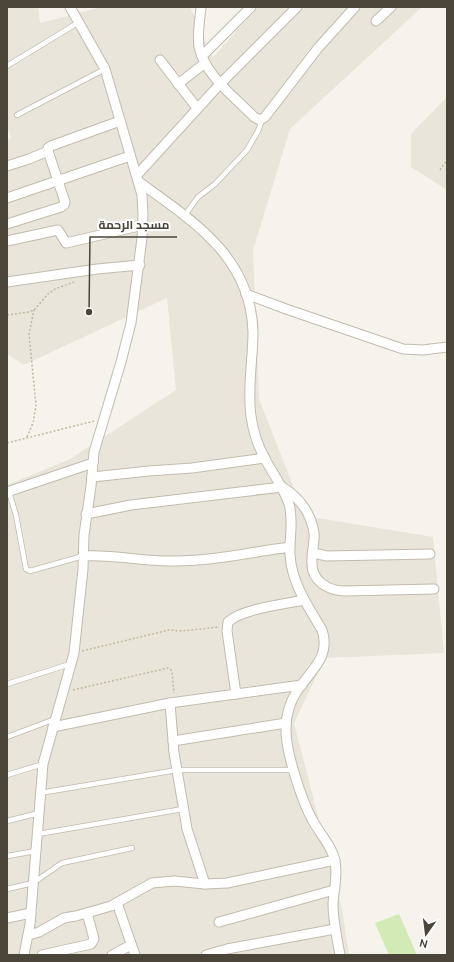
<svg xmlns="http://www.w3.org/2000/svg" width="454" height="962" font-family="Ubuntu,Cairo,sans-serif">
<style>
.residential{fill:#eae5da}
.green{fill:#d2eab5}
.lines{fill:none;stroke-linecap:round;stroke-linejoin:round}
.service-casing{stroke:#c2bbae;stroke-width:6}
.minor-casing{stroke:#c2bbae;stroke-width:11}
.path{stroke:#c4b79f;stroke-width:1.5;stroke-dasharray:2 2;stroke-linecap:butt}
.service{stroke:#fff;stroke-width:4.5}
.minor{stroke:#fff;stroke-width:9}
.leader{fill:none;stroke:#4b4439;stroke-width:1.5}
.callout-dot{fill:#4b4439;stroke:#fff;stroke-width:1.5}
.callout-label{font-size:12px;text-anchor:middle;font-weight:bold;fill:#4b4439;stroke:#fff;stroke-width:4;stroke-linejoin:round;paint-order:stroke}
</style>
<rect width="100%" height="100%" fill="#f6f3ec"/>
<g class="residential">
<path d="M7 7H38L40 23 102 7H190L213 57 258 7H422L290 129 253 250 259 399 305 516 433 537 444 653 325 658 294 723 342 909 349 955H7V485L70 459 176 390 167 298 24 365 7 354V140L11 138 7 127Z"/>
<path d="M447 97V190L411 167V134Z"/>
</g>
<path class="green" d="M399 914 417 955H389L375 923Z"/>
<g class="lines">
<g class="service-casing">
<g id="service">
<path d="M7 66 79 22"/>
<path d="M17 115 105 69"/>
<path d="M185 215 198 197 215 184 247 150 258 131 262 120"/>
<path d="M9 492 16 515 26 569 30 571 83 556"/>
<path d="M7 684 70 664"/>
<path d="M7 737 55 719"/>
<path d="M7 775 43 764"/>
<path d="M40 793 177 770H294"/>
<path d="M7 821 39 813"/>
<path d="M38 834 183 809"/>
<path d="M7 856 36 851"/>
<path d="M7 889 33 883 62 863 132 848"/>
</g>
</g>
<g class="minor-casing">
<g id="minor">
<path d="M201 7C200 18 197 36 199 47 206 77 234 96 254 117L260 120 265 117 318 48 355 7"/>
<path d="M376 21 391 7"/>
<path d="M202 56 251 7"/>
<path d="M160 60 197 108"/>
<path d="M178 84 205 63"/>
<path d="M48 151V148L51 146 120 121"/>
<path d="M7 166 29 159 48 151 65 202 64 205 61 207 7 224"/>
<path d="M137 175 220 84 297 7"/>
<path d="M139 182C193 221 251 257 253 332 253 360 247 388 251 416 253 431 258 446 265 459 273 474 284 488 289 504 294 522 289 538 290 555 292 584 308 606 322 630 331 657 311 670 297 691 290 702 286 715 286 728 285 750 302 802 313 821 320 834 332 846 335 861 338 875 334 889 333 904 333 921 337 938 340 955"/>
<path d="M7 198 130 156"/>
<path d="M7 241 58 230 66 243 143 225"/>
<path d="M7 282 97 269 140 265"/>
<path d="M246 294 286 309 403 349 423 350 447 347"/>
<path d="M92 477 149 471 192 468 265 458"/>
<path d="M7 492 93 463"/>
<path d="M86 514 131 505 282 487C299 497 311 513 314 533 315 543 311 553 312 564 312 581 328 590 343 591L434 589"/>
<path d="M313 553 327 556 430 554"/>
<path d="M83 556C114 554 144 562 175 561 213 561 252 552 290 547"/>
<path d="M236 694 227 631 228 622C241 609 285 604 304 600"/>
<path d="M170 703 302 685"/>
<path d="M53 727 170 703 174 753 185 817 187 829 205 884"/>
<path d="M173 741 286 723"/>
<path d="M117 903 135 955"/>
<path d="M7 918 31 913"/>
<path d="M219 922 334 890"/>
<path d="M29 935 39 932 64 918 76 916 111 906 152 883 174 881 205 884 227 883 335 860"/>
<path d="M24 955 30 924 43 764 74 653 83 569 84 535 91 486 94 452 121 362 131 323 142 238 143 215 142 195 105 69 70 7"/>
<path d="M42 955 91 944 94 939 87 913"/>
<path d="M112 955 131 945"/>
<path d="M206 955 227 949 335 929"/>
</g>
</g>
<g class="path">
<path d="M440 170 447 160"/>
<path d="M7 315 28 312 34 310 48 294 55 289 74 282"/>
<path d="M27 437 33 423 36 405 29 334 34 310"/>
<path d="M7 443 94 421"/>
<path d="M82 651 169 630 182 631 219 627"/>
<path d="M73 690 168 668 171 670 172 672 174 693"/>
</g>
<use href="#service" class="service"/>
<use href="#minor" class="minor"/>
</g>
<path class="leader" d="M89 312L90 237H177"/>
<circle class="callout-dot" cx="89" cy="312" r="4"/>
<g class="callout-label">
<text x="134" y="229">مسجد الرحمة</text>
</g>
<rect width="454" height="962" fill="none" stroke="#4b4439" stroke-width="16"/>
<g transform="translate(426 934) rotate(194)" stroke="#ffffff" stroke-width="3" paint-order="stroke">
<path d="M0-3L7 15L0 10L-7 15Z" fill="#4b4439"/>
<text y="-6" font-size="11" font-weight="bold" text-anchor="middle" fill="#4b4439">N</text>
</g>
</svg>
